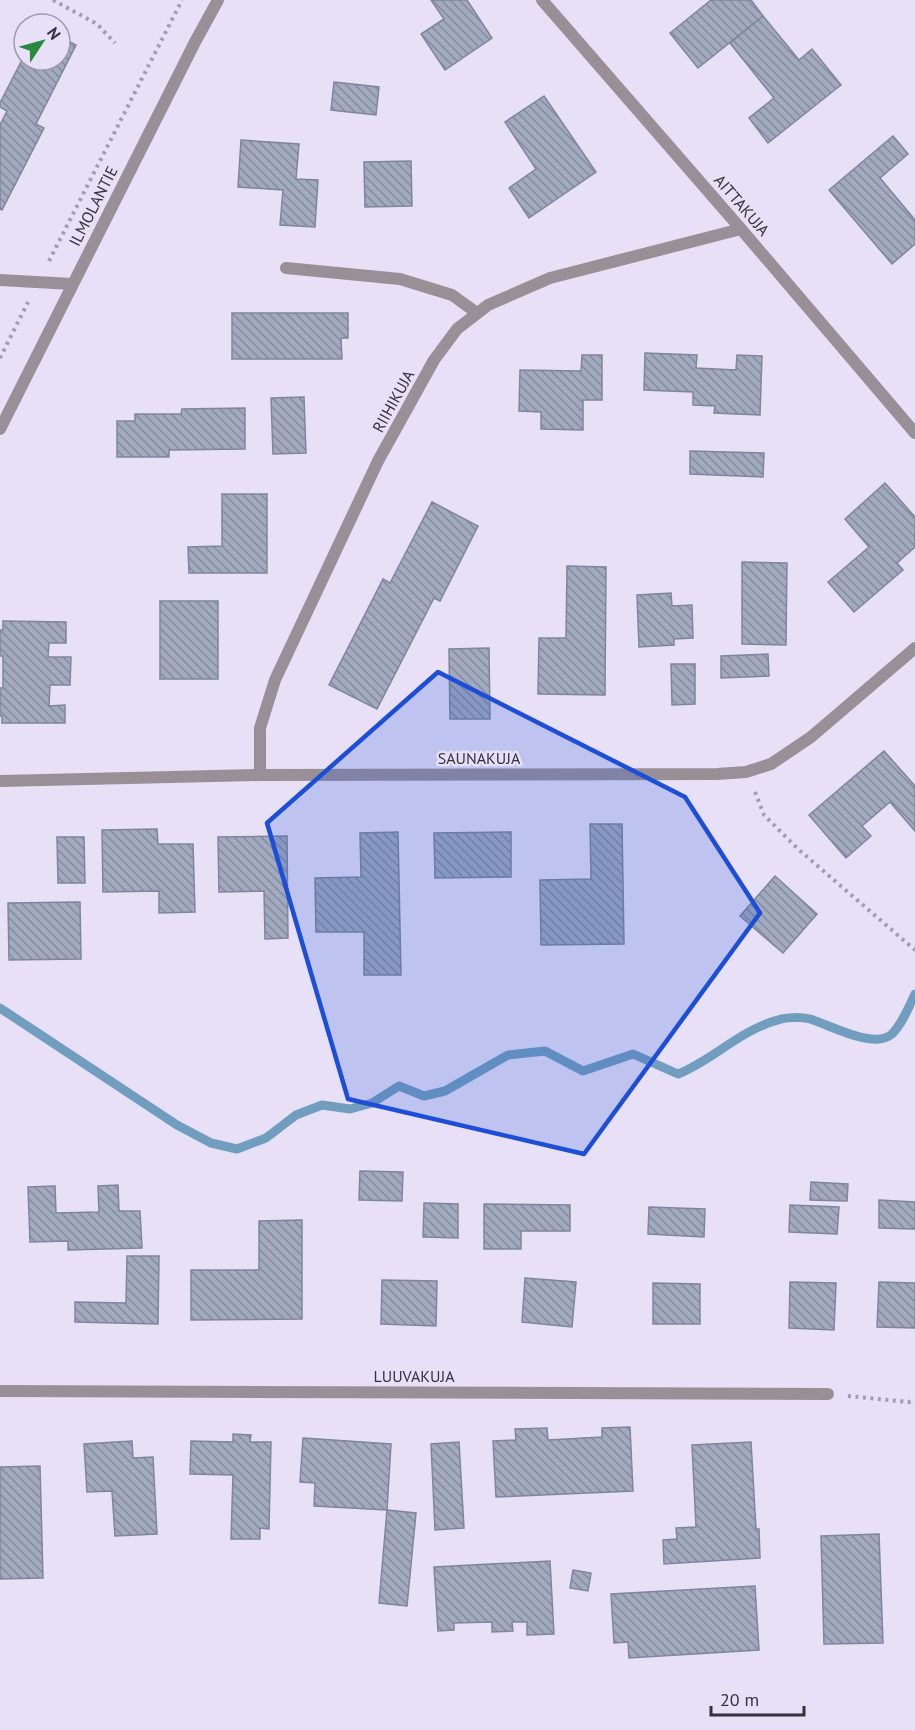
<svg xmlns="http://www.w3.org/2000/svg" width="915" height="1730" font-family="'PT Sans',sans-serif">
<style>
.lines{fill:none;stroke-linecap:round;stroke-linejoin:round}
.stream{stroke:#719ebf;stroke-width:9}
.building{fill:url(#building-back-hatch);stroke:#7f869b;stroke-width:1.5}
.path{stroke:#a29dae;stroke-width:4;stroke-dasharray:3 4.5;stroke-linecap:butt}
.service{stroke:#999097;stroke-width:12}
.minor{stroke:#999097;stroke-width:12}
.tertiary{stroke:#999097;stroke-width:12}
.marked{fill:#1d4ed8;fill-opacity:0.2;stroke:#1d4ed8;stroke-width:4.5;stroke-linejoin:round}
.labels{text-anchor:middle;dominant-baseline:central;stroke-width:5;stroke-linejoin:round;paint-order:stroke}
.street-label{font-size:16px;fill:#35323b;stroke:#e7e0f7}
</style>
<defs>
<pattern id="building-back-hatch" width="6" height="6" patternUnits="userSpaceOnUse" patternTransform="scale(1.5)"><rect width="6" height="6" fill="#a2aabf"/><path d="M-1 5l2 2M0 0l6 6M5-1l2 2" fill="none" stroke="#858b9c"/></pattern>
</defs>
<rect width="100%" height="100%" fill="#e7e0f7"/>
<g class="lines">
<path class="stream" d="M0 1008 177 1125 211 1143 237 1149 266 1138 296 1115 322 1105 350 1109 372 1103 399 1086 424 1096 445 1091 508 1055 545 1051 583 1071 633 1054 678 1074C713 1060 740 1030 778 1020 786 1017 802 1017 810 1019 830 1025 874 1050 892 1034 902 1024 909 1007 915 994"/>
</g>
<g class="building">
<path d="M431 0H467L492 38 445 70 421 34 444 19Z"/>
<path d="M711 0H751L763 16 698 68 670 33Z"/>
<path d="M763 16 799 60 812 49 841 85 768 143 749 118 774 98 730 43Z"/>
<path d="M60 37 76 45 36 124 44 128 2 210 0 209V125L7 111 0 107V103L24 56V60H60Z"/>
<path d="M334 82 379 87 376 115 331 110Z"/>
<path d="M544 96 596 172 529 218 509 188 536 169 505 122Z"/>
<path d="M893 136 908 154 880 178 915 220V244L892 264 829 190Z"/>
<path d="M241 140 299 144 296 179 318 180 315 227 280 225 283 190 238 187Z"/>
<path d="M411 161 412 206 365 207 364 162Z"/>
<path d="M232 313H348V338H341L342 359H232Z"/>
<path d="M645 353 697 355 696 368 736 370 737 355 762 356 760 415 714 413 715 406 693 405V392L644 390Z"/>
<path d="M582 355H602V400H583V430L541 429V412L519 411 520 370 581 371Z"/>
<path d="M304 397 306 453 273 454 271 398Z"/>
<path d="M245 408V449L169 450V457H117V421H135V414H181L182 409Z"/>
<path d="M690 451 764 453 763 477 690 474Z"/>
<path d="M885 483 915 517V547L897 563 903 570 854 612 828 582 869 547 845 519Z"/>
<path d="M222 494H267V573H189L188 547 222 546Z"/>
<path d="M432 502 478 526 440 601 434 598 377 709 329 685 383 579 390 583Z"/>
<path d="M742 562 787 563 786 645 742 644Z"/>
<path d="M567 566 606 567 605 695 538 694 539 638H566Z"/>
<path d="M671 593 672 606 692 605 693 638 674 639V645L639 647 637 595Z"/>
<rect x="160" y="601" width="58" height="78"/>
<path d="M3 621 66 622V643H49L48 657H71L70 685H50L49 706 65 705V723H2V716H0V688H3V656H0V630H3Z"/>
<path d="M489 648 490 719H450L449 649Z"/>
<path d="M768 654 769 676 721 678V656Z"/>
<path d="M671 664H695V704L672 705Z"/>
<path d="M884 751 915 786V831L890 802 862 826 871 836 846 858 809 815Z"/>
<path d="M590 824H622L624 944 541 945 540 880 591 879Z"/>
<path d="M157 829 158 844H193L195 912 159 913V891L103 892 102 830Z"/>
<path d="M398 832 401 975H364V932H316L315 878 361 877 360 833Z"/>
<path d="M511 832V877L435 878 434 833Z"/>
<path d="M287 836 288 938 265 939 264 891 219 892 218 837Z"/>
<path d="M57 837H84L85 883H58Z"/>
<path d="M775 876 817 914 783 953 740 916Z"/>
<path d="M80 902 81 959 9 960 8 903Z"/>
<path d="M360 1171 403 1172 402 1201 359 1200Z"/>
<path d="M811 1182 848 1184 847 1201 810 1200Z"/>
<path d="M118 1185 119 1211H140L142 1248 68 1250V1241L30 1242 28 1187 55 1186 56 1213 99 1212 98 1186Z"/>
<path d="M879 1200 915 1202V1229L879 1228Z"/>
<path d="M424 1203 458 1204V1238L423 1237Z"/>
<path d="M484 1204 570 1205V1231H521V1249H484Z"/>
<path d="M790 1205 839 1207 837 1234 789 1232Z"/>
<path d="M649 1207 705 1209 704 1237 648 1234Z"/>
<path d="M302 1220V1319L191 1320V1270H259V1221Z"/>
<path d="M127 1256H159L158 1324 75 1322V1302L126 1303Z"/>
<path d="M525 1278 576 1282 572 1327 522 1322Z"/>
<path d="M382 1280 437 1281 436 1326 381 1324Z"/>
<path d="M790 1282 836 1283 834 1330 789 1328Z"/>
<path d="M879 1282 915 1283V1328L877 1327Z"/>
<path d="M653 1283 700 1284V1324H653Z"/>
<path d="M630 1427 633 1491 496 1497 493 1441 516 1440 515 1429 547 1428 548 1440 602 1437V1428Z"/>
<path d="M233 1434 251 1435 250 1442H271L269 1529 260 1528V1539H231L233 1475 190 1474 191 1441 233 1442Z"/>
<path d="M303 1438 391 1444 387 1510 314 1506 315 1483 300 1482Z"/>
<path d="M132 1441 133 1458 153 1457 157 1534 115 1536 112 1491 87 1492 84 1444Z"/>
<path d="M459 1442 464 1528 435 1530 431 1444Z"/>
<path d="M751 1442 756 1529H759L760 1558 664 1564 663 1540 677 1539 676 1528 696 1527 692 1445Z"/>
<path d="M40 1466 43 1578 0 1579V1467Z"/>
<path d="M387 1510 416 1513 407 1606 379 1603Z"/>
<path d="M879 1534 883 1643 824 1644 821 1536Z"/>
<path d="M550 1561 554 1634 527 1635V1622H512L513 1631 492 1632V1622L454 1623V1630L438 1631 434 1567Z"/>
<path d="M573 1570 591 1573 588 1591 570 1588Z"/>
<path d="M755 1586 759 1650 629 1658 628 1642 614 1643 611 1594Z"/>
</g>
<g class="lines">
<g class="path">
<path d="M53 0 97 24 115 43"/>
<path d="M49 261 182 0"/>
<path d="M0 358 28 302"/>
<path d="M755 792 764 815 798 849 915 950"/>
<path d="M848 1396 909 1402 915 1400"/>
</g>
<path class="service" d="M286 268 400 279 452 295 477 313"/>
<g class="minor">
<path d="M542 0 741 229 915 433"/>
<path d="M0 280 72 284"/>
<path d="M260 775V728L275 680 378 461 434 360 457 329 488 305 550 278 741 229"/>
<path d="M0 781 260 775 717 774 746 772 771 764 811 737 915 648"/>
<path d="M0 1391 828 1394"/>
</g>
<path class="tertiary" d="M0 429 195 42 218 0"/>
</g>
<path class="marked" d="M438 672 685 797 760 913 584 1154 348 1099 267 823Z"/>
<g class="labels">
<g class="street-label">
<text transform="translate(742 205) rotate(49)">AITTAKUJA</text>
<text transform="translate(93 206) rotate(-63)">ILMOLANTIE</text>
<text transform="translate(393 401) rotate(-61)">RIIHIKUJA</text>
<text x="479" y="758">SAUNAKUJA</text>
<text x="414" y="1376">LUUVAKUJA</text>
</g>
</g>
<g transform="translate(42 42) rotate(54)"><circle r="28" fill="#e7e0f7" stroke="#a09aac" stroke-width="1.5"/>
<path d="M0-4.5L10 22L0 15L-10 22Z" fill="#298a3e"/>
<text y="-9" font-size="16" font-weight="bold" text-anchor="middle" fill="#35323b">N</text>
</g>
<path d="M711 1706v9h93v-9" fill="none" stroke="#35323b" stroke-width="3"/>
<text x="720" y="1706" font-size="18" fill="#35323b" stroke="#e7e0f7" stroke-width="4.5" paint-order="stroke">20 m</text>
</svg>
